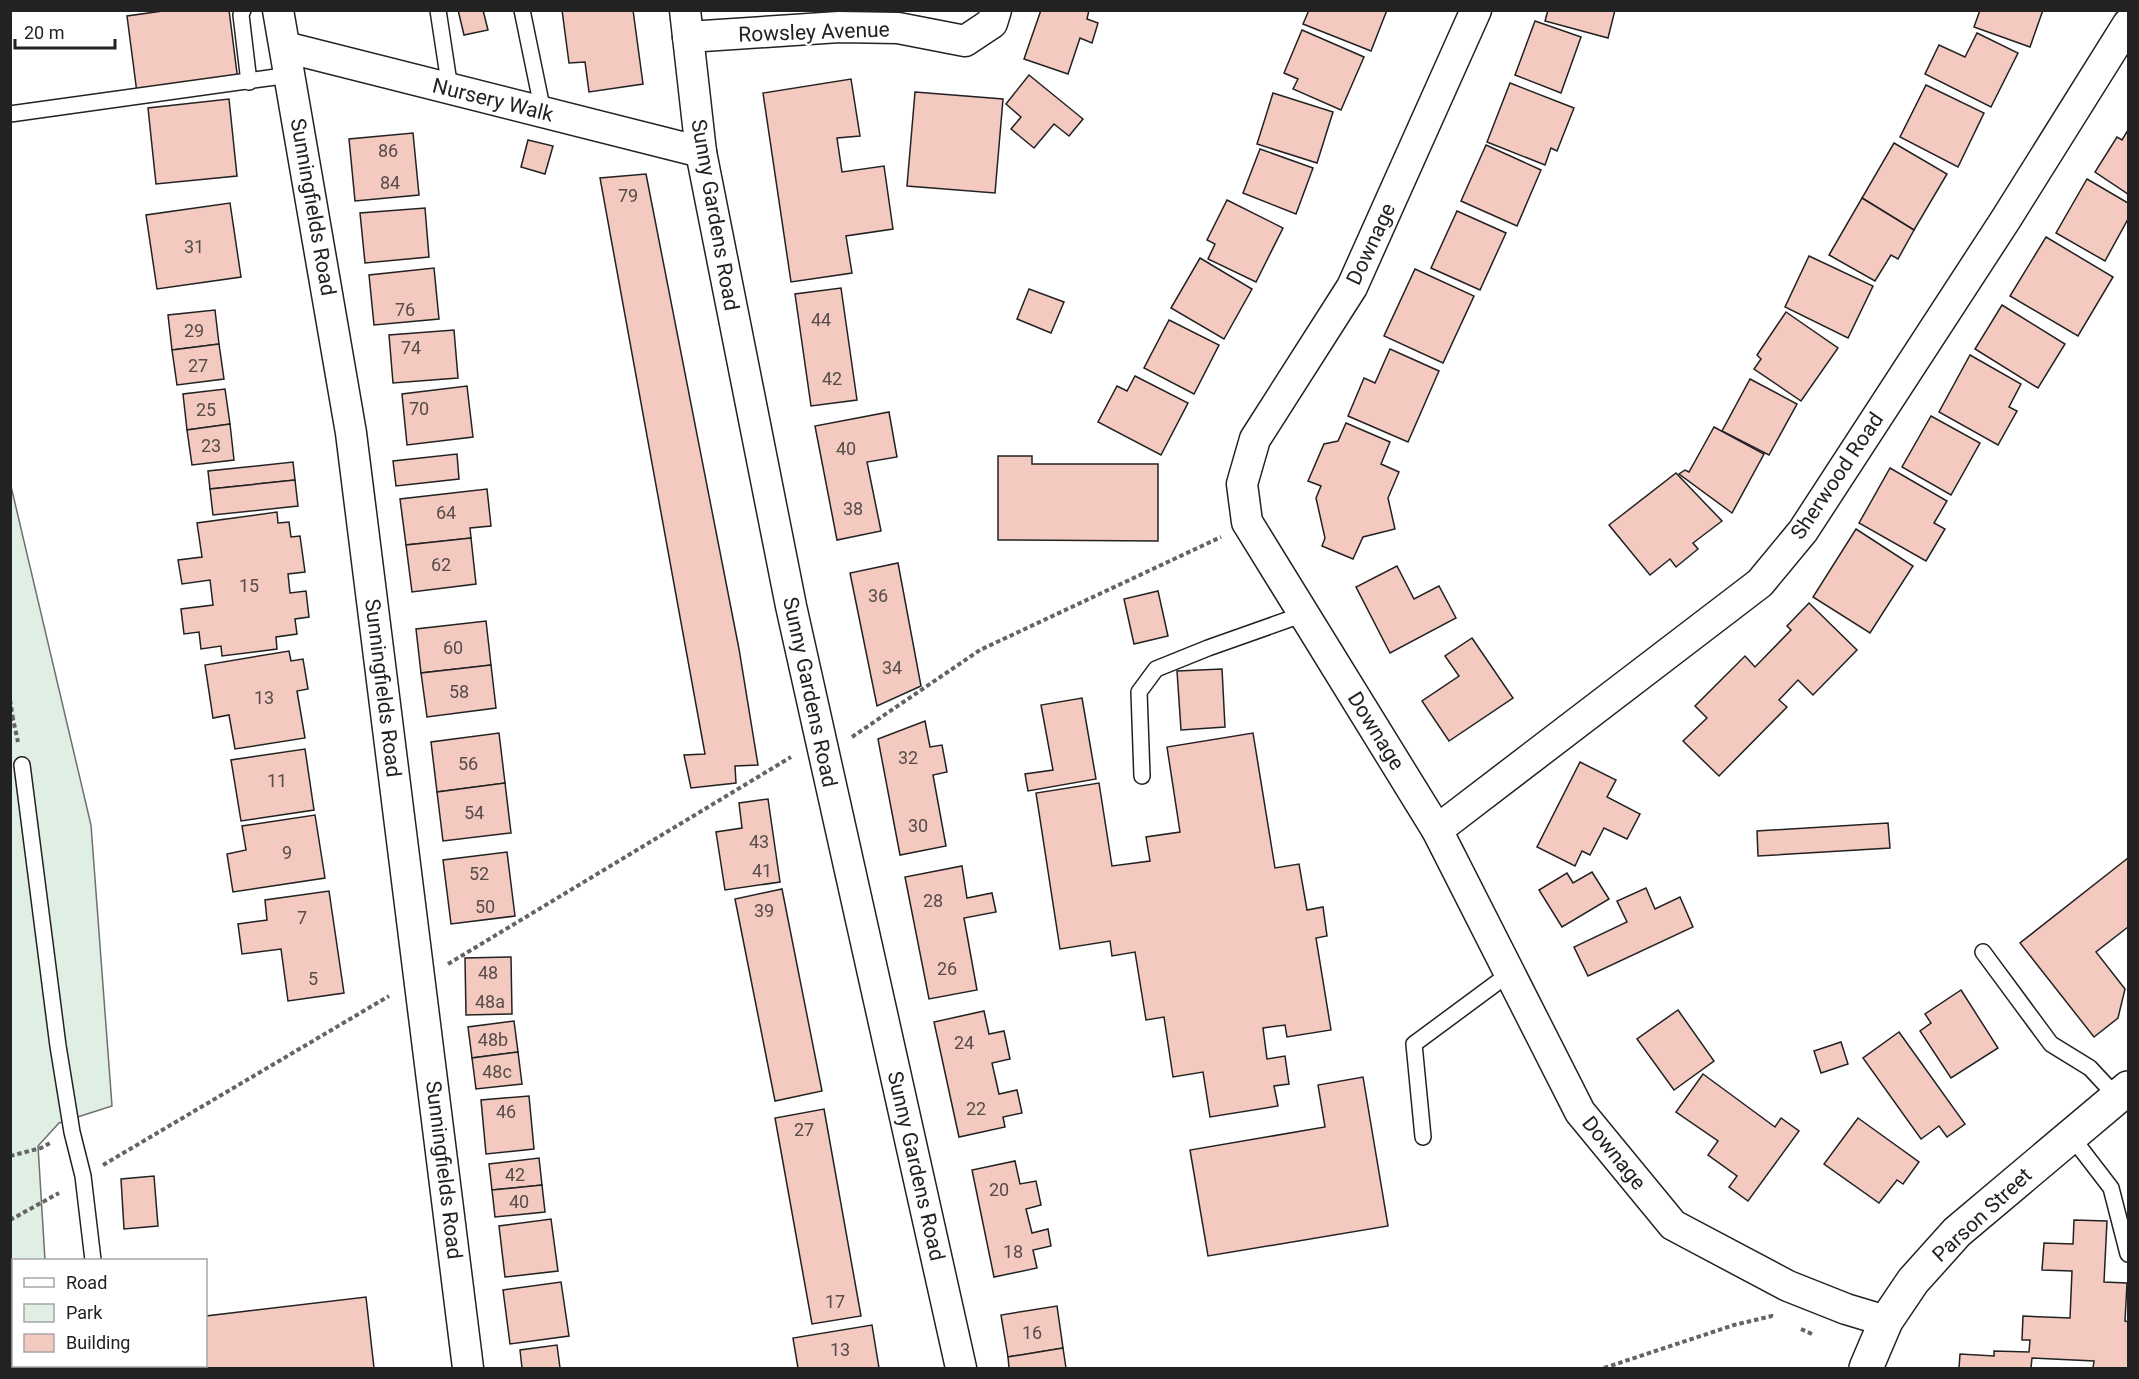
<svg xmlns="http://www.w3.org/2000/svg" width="2139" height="1379" font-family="Roboto,sans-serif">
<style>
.green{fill:#e0efe3;stroke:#6f6f6f;stroke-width:1.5}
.building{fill:#f3c9c0;stroke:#222;stroke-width:1.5}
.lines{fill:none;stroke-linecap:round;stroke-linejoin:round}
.service-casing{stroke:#222;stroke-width:18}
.minor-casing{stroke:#222;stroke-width:33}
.secondary-casing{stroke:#222;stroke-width:36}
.path{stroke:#646464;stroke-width:4;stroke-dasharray:4.5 3;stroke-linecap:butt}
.service{stroke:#fff;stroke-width:15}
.minor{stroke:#fff;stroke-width:30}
.secondary{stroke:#fff;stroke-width:33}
.labels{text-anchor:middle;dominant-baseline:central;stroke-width:4.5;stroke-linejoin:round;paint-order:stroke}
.number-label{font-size:18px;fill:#564c4a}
.street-label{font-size:21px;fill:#222;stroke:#fff}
</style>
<rect width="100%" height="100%" fill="#fff"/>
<path class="green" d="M10 482 91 825 112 1106 59 1123 38 1146 45 1260H14V1359H11Z"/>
<g class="building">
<path d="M170 10H229L238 81 137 93 127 16Z"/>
<path d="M458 10H483L488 30 464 35Z"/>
<path d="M562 10H633L643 84 589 92 585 62 569 63Z"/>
<path d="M1041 10H1089L1087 19 1098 23 1092 43 1080 38 1068 74 1024 59Z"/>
<path d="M1309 10H1387L1371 51 1303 24Z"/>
<path d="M1548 10H1615L1608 38 1545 21Z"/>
<path d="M1980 10H2043L2030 47 1974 27Z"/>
<path d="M1535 21 1581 37 1561 93 1515 75Z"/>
<path d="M1302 30 1364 57 1341 110 1293 89 1298 79 1284 73Z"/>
<path d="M1977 33 2018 53 1991 107 1925 74 1939 45 1965 57Z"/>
<path d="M1029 75 1083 119 1069 136 1054 124 1034 148 1011 129 1021 117 1006 104Z"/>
<path d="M851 79 860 136 837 138 842 172 884 166 893 229 846 236 852 273 791 282 763 93Z"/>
<path d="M1510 83 1574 108 1557 151 1551 148 1545 165 1487 142Z"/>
<path d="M1926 85 1984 113 1958 167 1900 137Z"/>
<path d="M915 92 1003 99 995 193 907 186Z"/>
<path d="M1273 93 1333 112 1317 163 1257 144Z"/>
<path d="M229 99 237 176 156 184 148 108Z"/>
<path d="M2128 130V194L2095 172 2117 137 2122 140Z"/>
<path d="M413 133 419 195 355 201 349 139Z"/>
<path d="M528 140 553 146 545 174 521 167Z"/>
<path d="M1894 143 1947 174 1914 230 1862 198Z"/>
<path d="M1486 145 1541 170 1517 226 1461 201Z"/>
<path d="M1260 149 1313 168 1296 214 1243 193Z"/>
<path d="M646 174 739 649 758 765 735 766 736 783 691 788 684 755 705 754 600 178Z"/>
<path d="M2087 179 2128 203V219L2105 261 2056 233Z"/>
<path d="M1862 198 1914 230 1898 259 1891 255 1875 281 1829 255Z"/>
<path d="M1227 200 1283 228 1256 282 1208 259 1215 244 1207 240Z"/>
<path d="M230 203 241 277 157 289 146 215Z"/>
<path d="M425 208 429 257 365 263 360 213Z"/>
<path d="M1457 211 1506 233 1480 290 1431 268Z"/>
<path d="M2046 237 2113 277 2078 336 2010 296Z"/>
<path d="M1809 256 1873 286 1848 338 1785 307Z"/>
<path d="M1200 258 1252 289 1224 339 1171 308Z"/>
<path d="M434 268 439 319 374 325 369 275Z"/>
<path d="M1415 269 1474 296 1443 363 1384 336Z"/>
<path d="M841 288 857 400 811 406 795 294Z"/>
<path d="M1029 289 1064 302 1051 333 1017 319Z"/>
<path d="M2002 305 2065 344 2038 388 1975 349Z"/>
<path d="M215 310 219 344 172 350 168 315Z"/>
<path d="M1786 312 1838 348 1801 401 1754 369 1761 359 1757 355Z"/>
<path d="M1169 320 1219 345 1194 394 1144 368Z"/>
<path d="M454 330 458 378 393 383 389 335Z"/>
<path d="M219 344 224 379 177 385 172 350Z"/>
<path d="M1390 349 1439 371 1408 442 1348 416 1364 378 1375 383Z"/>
<path d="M1970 355 2021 384 2009 407 2017 411 1998 445 1939 412Z"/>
<path d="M1135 376 1188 403 1161 455 1098 422 1117 386 1127 391Z"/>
<path d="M1750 379 1797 404 1769 455 1722 431Z"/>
<path d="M467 386 473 437 407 445 402 394Z"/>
<path d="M225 389 230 424 187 430 183 394Z"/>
<path d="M889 412 897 457 867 462 881 531 837 540 815 426Z"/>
<path d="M1931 416 1980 443 1951 495 1902 467Z"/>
<path d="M1346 423 1390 442 1381 464 1399 472 1388 498 1395 529 1363 537 1353 559 1322 546 1325 538 1316 498 1321 486 1308 481 1324 444 1338 441Z"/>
<path d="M230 424 234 460 192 465 187 430Z"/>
<path d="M1714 427 1764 454 1732 513 1679 474 1685 470 1689 472Z"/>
<path d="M457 454 459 479 396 486 393 461Z"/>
<path d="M998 456H1032V464H1158V541L998 540Z"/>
<path d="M293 462 295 480 210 489 208 471Z"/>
<path d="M1890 468 1947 501 1934 523 1945 529 1926 561 1859 523Z"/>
<path d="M1676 473 1722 521 1693 543 1698 549 1676 567 1670 559 1650 575 1609 525Z"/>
<path d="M295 480 298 506 213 515 210 489Z"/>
<path d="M487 489 491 526 470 528 471 538 406 545 400 499Z"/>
<path d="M277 512 278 523 289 522 291 537 300 536 305 572 288 574 290 593 306 591 309 617 295 619 297 634 276 637 277 649 222 656 221 646 201 649 199 632 184 634 181 609 213 605 210 580 182 584 178 560 202 557 197 523Z"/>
<path d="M1856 529 1913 566 1870 633 1813 597Z"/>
<path d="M471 538 476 584 412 592 406 545Z"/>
<path d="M898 563 921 686 877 706 850 573Z"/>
<path d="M1397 566 1414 599 1439 586 1456 618 1390 653 1356 587Z"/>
<path d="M1158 591 1168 636 1134 644 1124 599Z"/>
<path d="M1809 603 1857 650 1813 695 1798 680 1779 700 1787 707 1719 776 1683 741 1707 718 1695 706 1745 656 1755 667 1791 630 1787 626Z"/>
<path d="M486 621 491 665 421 673 416 629Z"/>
<path d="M1472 638 1513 698 1449 741 1422 701 1459 676 1445 656Z"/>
<path d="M289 651 291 661 303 659 308 689 297 691 305 738 235 749 229 715 213 718 205 665Z"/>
<path d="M491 665 496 708 427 717 421 673Z"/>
<path d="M1222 669 1225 727 1181 730 1177 671Z"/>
<path d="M1082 698 1096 779 1028 791 1025 774 1053 770 1041 705Z"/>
<path d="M925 721 930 747 942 745 947 772 933 775 946 846 900 855 878 739Z"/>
<path d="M499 733 505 783 437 792 431 742Z"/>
<path d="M1253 733 1275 868 1299 864 1307 910 1323 907 1327 936 1316 938 1331 1030 1287 1037 1285 1025 1263 1028 1267 1059 1285 1056 1289 1084 1274 1086 1278 1106 1210 1117 1203 1072 1173 1077 1164 1017 1146 1020 1135 952 1112 956 1110 941 1060 949 1036 793 1099 783 1112 866 1150 861 1146 837 1180 832 1167 747Z"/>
<path d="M305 749 314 810 241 821 231 760Z"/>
<path d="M1580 762 1616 780 1607 797 1640 814 1627 839 1604 828 1590 855 1582 851 1575 866 1537 847Z"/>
<path d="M505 783 511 833 443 841 437 792Z"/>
<path d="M768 799 780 882 725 890 716 832 742 828 739 803Z"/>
<path d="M315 815 325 878 233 892 227 854 246 850 242 826Z"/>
<path d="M1888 823 1890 848 1758 856 1757 831Z"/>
<path d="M507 852 515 916 451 924 443 860Z"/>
<path d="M2128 858V927L2096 952 2125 989 2118 1018 2094 1037 2020 943Z"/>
<path d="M962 866 967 898 992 893 996 912 964 918 977 990 929 999 905 877Z"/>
<path d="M1592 872 1609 899 1562 927 1539 890 1567 873 1573 883Z"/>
<path d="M1646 888 1655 909 1680 897 1693 927 1588 976 1574 947 1627 922 1617 901Z"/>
<path d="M782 889 822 1091 775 1101 735 899Z"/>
<path d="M329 891 344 993 288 1001 281 949 242 954 238 924 267 920 265 900Z"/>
<path d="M511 957 512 1014 466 1015 465 958Z"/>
<path d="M1961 990 1998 1048 1951 1078 1920 1031 1931 1023 1925 1014Z"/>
<path d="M1678 1010 1714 1061 1674 1090 1637 1039Z"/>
<path d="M984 1011 989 1034 1004 1031 1010 1059 992 1063 999 1094 1017 1090 1022 1113 1003 1117 1005 1127 959 1137 934 1022Z"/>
<path d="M514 1021 518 1052 472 1058 468 1027Z"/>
<path d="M1899 1032 1965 1124 1947 1137 1939 1126 1921 1139 1863 1058Z"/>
<path d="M1841 1042 1848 1064 1821 1073 1814 1051Z"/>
<path d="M518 1052 522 1084 476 1089 472 1058Z"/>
<path d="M1703 1074 1775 1127 1781 1118 1799 1131 1748 1201 1729 1187 1737 1176 1708 1155 1718 1141 1676 1112Z"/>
<path d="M1363 1077 1388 1226 1208 1256 1190 1150 1325 1127 1318 1085Z"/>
<path d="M529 1096 534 1149 486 1154 481 1100Z"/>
<path d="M824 1109 861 1316 812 1324 775 1118Z"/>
<path d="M1858 1118 1919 1162 1903 1184 1897 1180 1879 1203 1824 1164Z"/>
<path d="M539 1158 542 1185 492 1190 489 1164Z"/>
<path d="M1015 1161 1020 1184 1036 1181 1041 1205 1026 1209 1032 1233 1048 1229 1051 1246 1033 1250 1037 1268 994 1277 972 1170Z"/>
<path d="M154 1176 158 1226 124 1229 121 1179Z"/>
<path d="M542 1185 545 1212 495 1217 492 1190Z"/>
<path d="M551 1219 558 1271 505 1277 499 1226Z"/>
<path d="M2074 1220 2107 1221 2104 1282 2127 1283 2125 1321 2128 1322V1368H2093L2094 1361 2032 1358 2031 1368H1959L1960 1354 1994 1356V1351L2029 1352 2030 1340H2022L2023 1316 2070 1318 2072 1271 2042 1270 2044 1243 2073 1244Z"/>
<path d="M561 1282 569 1336 510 1344 503 1290Z"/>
<path d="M366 1297 374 1368H143V1366H206V1316Z"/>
<path d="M1057 1306 1063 1348 1008 1357 1001 1315Z"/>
<path d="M872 1325 879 1368H798L793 1338Z"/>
<path d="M557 1345 560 1368H522L520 1350Z"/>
<path d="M1063 1348 1066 1368H1009L1008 1357Z"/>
</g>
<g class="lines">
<g class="service-casing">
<g id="service">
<path d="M243 10 241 15 249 82"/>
<path d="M438 10 450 89"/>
<path d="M522 10 543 112"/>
<path d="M10 114 290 75"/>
<path d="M22 765 58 1046 72 1132 83 1176 93 1260"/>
<path d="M1142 776 1139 692 1156 669 1208 648 1304 614"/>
<path d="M1983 952 2051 1044 2090 1068 2117 1097"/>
<path d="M2071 1136 2111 1188 2128 1254"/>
<path d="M1423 1137 1414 1044 1510 973"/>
<path d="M107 1366 108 1368"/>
</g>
</g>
<g class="minor-casing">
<g id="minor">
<path d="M278 10 351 433 468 1368"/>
<path d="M685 10 701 152 791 606 961 1368"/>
<path d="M1476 10 1352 287 1255 439 1242 484 1247 522 1437 830 1580 1112 1673 1225 1788 1286 1846 1309 1886 1321"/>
<path d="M688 37 839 27 898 28 965 41 992 23 996 10"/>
<path d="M285 47 701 152"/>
<path d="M1437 830 1760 583 1803 531 2006 219 2128 24"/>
</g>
</g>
<g class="secondary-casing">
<path id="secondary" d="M1866 1368 1886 1321 1913 1281 1957 1232 2128 1088"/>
</g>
<g class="path">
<path d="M10 700 13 719"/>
<path d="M10 719H13L18 742"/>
<path d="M852 737 980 650 1221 537"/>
<path d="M448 964 791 757"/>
<path d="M10 1156 41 1148 50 1143"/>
<path d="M103 1165 389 996"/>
<path d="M10 1220 59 1193"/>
<path d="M1801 1329 1812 1334"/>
<path d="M1604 1368 1734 1325 1772 1316 1775 1317"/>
</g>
<use href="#service" class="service"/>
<use href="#minor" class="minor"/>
<use href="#secondary" class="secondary"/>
</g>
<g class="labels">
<g class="number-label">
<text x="388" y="150">86</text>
<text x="390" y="182">84</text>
<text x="628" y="195">79</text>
<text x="194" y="246">31</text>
<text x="405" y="309">76</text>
<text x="821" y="319">44</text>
<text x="194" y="330">29</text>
<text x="411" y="347">74</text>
<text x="198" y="365">27</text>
<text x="832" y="378">42</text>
<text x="419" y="408">70</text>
<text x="206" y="409">25</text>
<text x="211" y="445">23</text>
<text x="846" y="448">40</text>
<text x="853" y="508">38</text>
<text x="446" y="512">64</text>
<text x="441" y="564">62</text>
<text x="249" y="585">15</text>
<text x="878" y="595">36</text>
<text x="453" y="647">60</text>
<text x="892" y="667">34</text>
<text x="459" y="691">58</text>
<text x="264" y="697">13</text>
<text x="908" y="757">32</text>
<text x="468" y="763">56</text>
<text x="277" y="780">11</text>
<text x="474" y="812">54</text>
<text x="918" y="825">30</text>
<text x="759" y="841">43</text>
<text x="287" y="852">9</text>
<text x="762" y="870">41</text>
<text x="479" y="873">52</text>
<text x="933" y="900">28</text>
<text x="485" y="906">50</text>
<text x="764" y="910">39</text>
<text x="302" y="917">7</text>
<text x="947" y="968">26</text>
<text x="488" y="972">48</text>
<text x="313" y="978">5</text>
<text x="490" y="1001">48a</text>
<text x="493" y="1039">48b</text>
<text x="964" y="1042">24</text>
<text x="497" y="1071">48c</text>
<text x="976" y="1108">22</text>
<text x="506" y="1111">46</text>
<text x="804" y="1129">27</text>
<text x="515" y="1174">42</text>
<text x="999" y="1189">20</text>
<text x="519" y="1201">40</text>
<text x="1013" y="1251">18</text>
<text x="835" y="1301">17</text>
<text x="1032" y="1332">16</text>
<text x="840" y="1349">13</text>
</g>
<g class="street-label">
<text transform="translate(814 32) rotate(-2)">Rowsley Avenue</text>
<text transform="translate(493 100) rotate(14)">Nursery Walk</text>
<text transform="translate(313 207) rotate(80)">Sunningfields Road</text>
<text transform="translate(715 215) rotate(80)">Sunny Gardens Road</text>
<text transform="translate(1371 244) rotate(-65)">Downage</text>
<text transform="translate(1837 476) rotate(-56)">Sherwood Road</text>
<text transform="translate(383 688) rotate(83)">Sunningfields Road</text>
<text transform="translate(810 692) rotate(78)">Sunny Gardens Road</text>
<text transform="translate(1376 731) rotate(58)">Downage</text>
<text transform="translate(1614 1153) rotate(51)">Downage</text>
<text transform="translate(916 1166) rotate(77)">Sunny Gardens Road</text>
<text transform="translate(444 1170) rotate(83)">Sunningfields Road</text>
<text transform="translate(1982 1215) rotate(-43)">Parson Street</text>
</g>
</g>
<rect width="2139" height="1379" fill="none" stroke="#222222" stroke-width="24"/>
<rect x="12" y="1259" width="195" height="108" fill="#ffffff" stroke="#a7a7a7" stroke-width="1.5"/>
<rect x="24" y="1278" width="30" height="9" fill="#ffffff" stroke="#a7a7a7" stroke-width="1.5"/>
<text x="66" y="1289" font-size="18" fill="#222222">Road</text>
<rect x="24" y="1304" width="30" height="18" fill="#e0efe3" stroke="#a7a7a7" stroke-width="1.5"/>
<text x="66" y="1319" font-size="18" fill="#222222">Park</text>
<rect x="24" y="1334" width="30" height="18" fill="#f3c9c0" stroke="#a7a7a7" stroke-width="1.5"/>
<text x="66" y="1349" font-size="18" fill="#222222">Building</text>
<path d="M15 39v9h100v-9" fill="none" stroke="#222222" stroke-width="3"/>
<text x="24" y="39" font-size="18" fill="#222222" stroke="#ffffff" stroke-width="4.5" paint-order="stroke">20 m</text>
</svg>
